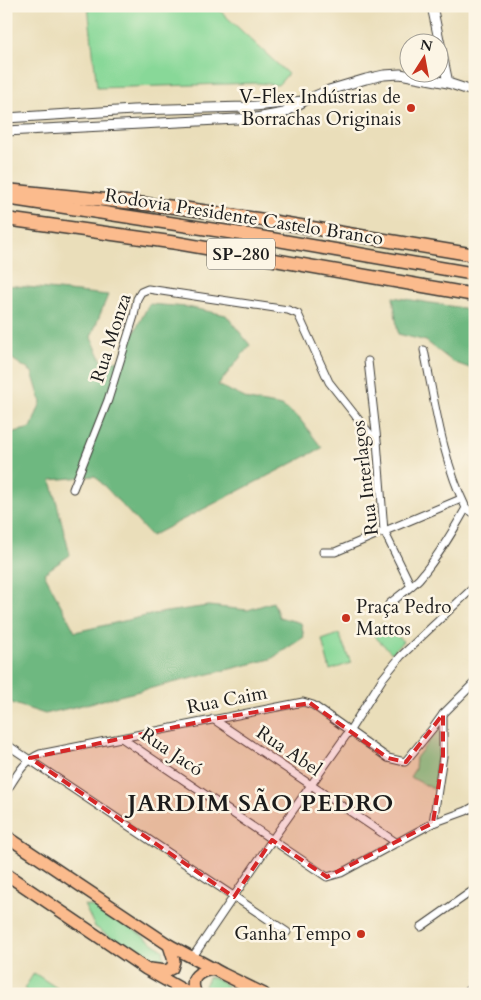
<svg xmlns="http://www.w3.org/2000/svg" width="481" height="1000" font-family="Cardo,serif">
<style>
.green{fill:#88d898;stroke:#527a5a}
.forest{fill:#6eb880;stroke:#456a4e}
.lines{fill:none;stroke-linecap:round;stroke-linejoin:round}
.minor-casing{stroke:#3b3934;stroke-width:9}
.tertiary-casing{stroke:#3b3934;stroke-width:11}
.primary-casing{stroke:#3b3934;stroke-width:14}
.motorway-casing{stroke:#3b3934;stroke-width:15}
.minor{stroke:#fff;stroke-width:7}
.tertiary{stroke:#fff;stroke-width:9}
.primary{stroke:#fbbb8d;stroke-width:11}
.motorway{stroke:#fbbb8d;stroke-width:12}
.rail{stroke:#1c1c1c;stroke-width:2.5;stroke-dasharray:8 4;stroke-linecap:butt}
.marked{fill:#d62828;fill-opacity:0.2;stroke:#d62828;stroke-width:4;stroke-dasharray:10 6;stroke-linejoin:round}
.poi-dot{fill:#c8321e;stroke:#fcf5e5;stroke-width:2}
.labels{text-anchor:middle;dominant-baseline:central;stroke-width:5;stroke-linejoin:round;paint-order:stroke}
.shield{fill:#fcf5e5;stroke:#5f5d58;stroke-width:1}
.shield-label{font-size:18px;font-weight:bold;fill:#1c1c1c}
.poi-label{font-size:19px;fill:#1c1c1c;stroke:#fcf5e5;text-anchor:end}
.street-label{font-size:19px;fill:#1c1c1c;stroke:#fcf5e5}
.district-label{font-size:24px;font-weight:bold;letter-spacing:1px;fill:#1c1c1c;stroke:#fcf5e5}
</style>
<rect width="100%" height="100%" fill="#fcf5e5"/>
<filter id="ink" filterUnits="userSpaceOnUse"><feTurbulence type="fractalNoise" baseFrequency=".02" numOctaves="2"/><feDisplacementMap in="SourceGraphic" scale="10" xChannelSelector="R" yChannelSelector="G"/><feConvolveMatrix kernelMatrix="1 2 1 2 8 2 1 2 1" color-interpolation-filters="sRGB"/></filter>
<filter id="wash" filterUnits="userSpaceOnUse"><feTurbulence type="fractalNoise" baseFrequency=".0096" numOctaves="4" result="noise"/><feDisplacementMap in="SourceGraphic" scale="20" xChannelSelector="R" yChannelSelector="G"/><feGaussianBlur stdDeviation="1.12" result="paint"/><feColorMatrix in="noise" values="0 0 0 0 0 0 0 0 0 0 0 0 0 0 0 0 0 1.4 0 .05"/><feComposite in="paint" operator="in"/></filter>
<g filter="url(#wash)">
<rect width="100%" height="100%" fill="#eadeba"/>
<g class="green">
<path d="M88 6H215L288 74 278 85 258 83 97 88Z"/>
<path d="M382 623 403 641 392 653 373 635Z"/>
<path d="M339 634 351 663 330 670 322 640Z"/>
<path d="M440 727 442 729 436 790 410 777 415 769 416 758Z"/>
<path d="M84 905 104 909 163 950 165 963 152 964 95 927Z"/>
<path d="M34 973 60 990 57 994H31L24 989Z"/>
<path d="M208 977C221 979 226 983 232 994H211L205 986Z"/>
</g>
<g class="forest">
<path d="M6 285 108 295 91 337 103 363 120 360 149 304 187 307 226 315 250 345 218 385 249 400 282 406 299 418 322 448 151 536 95 476 51 480 70 555 44 573 75 632 159 613 208 606 248 610 273 602 279 617 301 623 304 637 271 659 45 714 14 704 6 699V434L31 428 41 402 32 372 6 355Z"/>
<path d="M393 297 475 310V370L453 362 426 341 398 334Z"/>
</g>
</g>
<g filter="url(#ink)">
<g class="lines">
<g class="minor-casing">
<g id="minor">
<path d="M368 361 377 441 384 531 411 586"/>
<path d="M73 489 108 400 134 316 137 299 141 292 148 289 288 310 298 314 329 382 377 443"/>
<path d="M466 508 475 514"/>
<path d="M323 552H335L461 499"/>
<path d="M389 604C399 596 410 588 419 579 438 557 452 533 466 508 442 459 435 403 424 350"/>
<path d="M213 719 397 843"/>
<path d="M123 739 327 877 341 873 433 823 466 811 475 806"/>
<path d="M6 744 287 932"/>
<path d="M6 792C16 777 23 761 40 754L303 702 313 705 388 758 405 762 433 728 443 714 475 682"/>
<path d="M433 823 443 756V714"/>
<path d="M421 927 475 889"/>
<path d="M192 958 272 840 350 730 383 678 401 656 475 586"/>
<path d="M464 994 475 984"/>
</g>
</g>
<g class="tertiary-casing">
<g id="tertiary">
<path d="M432 6 448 83"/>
<path d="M6 118 133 110 245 107 303 101"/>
<path d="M6 131 256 118 284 113 306 100 329 90 366 79 384 75 400 74 448 83 475 92"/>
</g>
</g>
<g class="primary-casing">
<g id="primary">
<path d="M6 836 169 945 223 974 264 994"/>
<path d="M6 874 146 969 190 994"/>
<path d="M150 969 166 971 172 968 174 961 169 945"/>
<path d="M196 994C188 977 199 971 214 969"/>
</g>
</g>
<g class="motorway-casing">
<g id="motorway">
<path d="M6 190 175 207 264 220 475 255"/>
<path d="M6 198 248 235 475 274"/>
<path d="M6 219 177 243 475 295"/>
</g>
</g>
<use href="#minor" class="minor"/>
<use href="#tertiary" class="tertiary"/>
<use href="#primary" class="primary"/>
<use href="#motorway" class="motorway"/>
<path class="rail" d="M6 989 14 994"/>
</g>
</g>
<path class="marked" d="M310 703 388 758 401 761 406 762 443 714V756L433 823 327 877 272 840 234 897 30 758 213 719Z"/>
<g class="poi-dot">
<circle cx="411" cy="108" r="5"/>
<circle cx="346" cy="618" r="5"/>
<circle cx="361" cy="934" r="5"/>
</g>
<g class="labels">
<rect class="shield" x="207" y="238.5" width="68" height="31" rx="4"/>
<g class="shield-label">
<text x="241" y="254">SP-280</text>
</g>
<g class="poi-label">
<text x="401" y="97">V-Flex Indústrias de<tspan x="401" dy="22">Borrachas Originais</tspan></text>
<text x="356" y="607" text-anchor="start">Praça Pedro<tspan x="356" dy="22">Mattos</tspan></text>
<text x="351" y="934">Ganha Tempo</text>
</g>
<g class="street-label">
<text transform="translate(244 217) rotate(9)">Rodovia Presidente Castelo Branco</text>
<text transform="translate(111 338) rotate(-72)">Rua Monza</text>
<text transform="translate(365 478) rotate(-97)">Rua Interlagos</text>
<text transform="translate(227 700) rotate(-11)">Rua Caim</text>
<text transform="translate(289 751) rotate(34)">Rua Abel</text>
<text transform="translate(172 752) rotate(34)">Rua Jacó</text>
</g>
<g class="district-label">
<text x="261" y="803">JARDIM SÃO PEDRO</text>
</g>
</g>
<rect width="481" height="1000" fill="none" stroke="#fcf5e5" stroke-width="25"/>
<g transform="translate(424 58) rotate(11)"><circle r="24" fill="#fcf5e5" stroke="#a29e95"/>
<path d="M0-4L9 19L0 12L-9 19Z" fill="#c8321e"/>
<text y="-8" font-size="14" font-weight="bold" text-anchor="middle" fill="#1c1c1c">N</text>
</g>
</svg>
